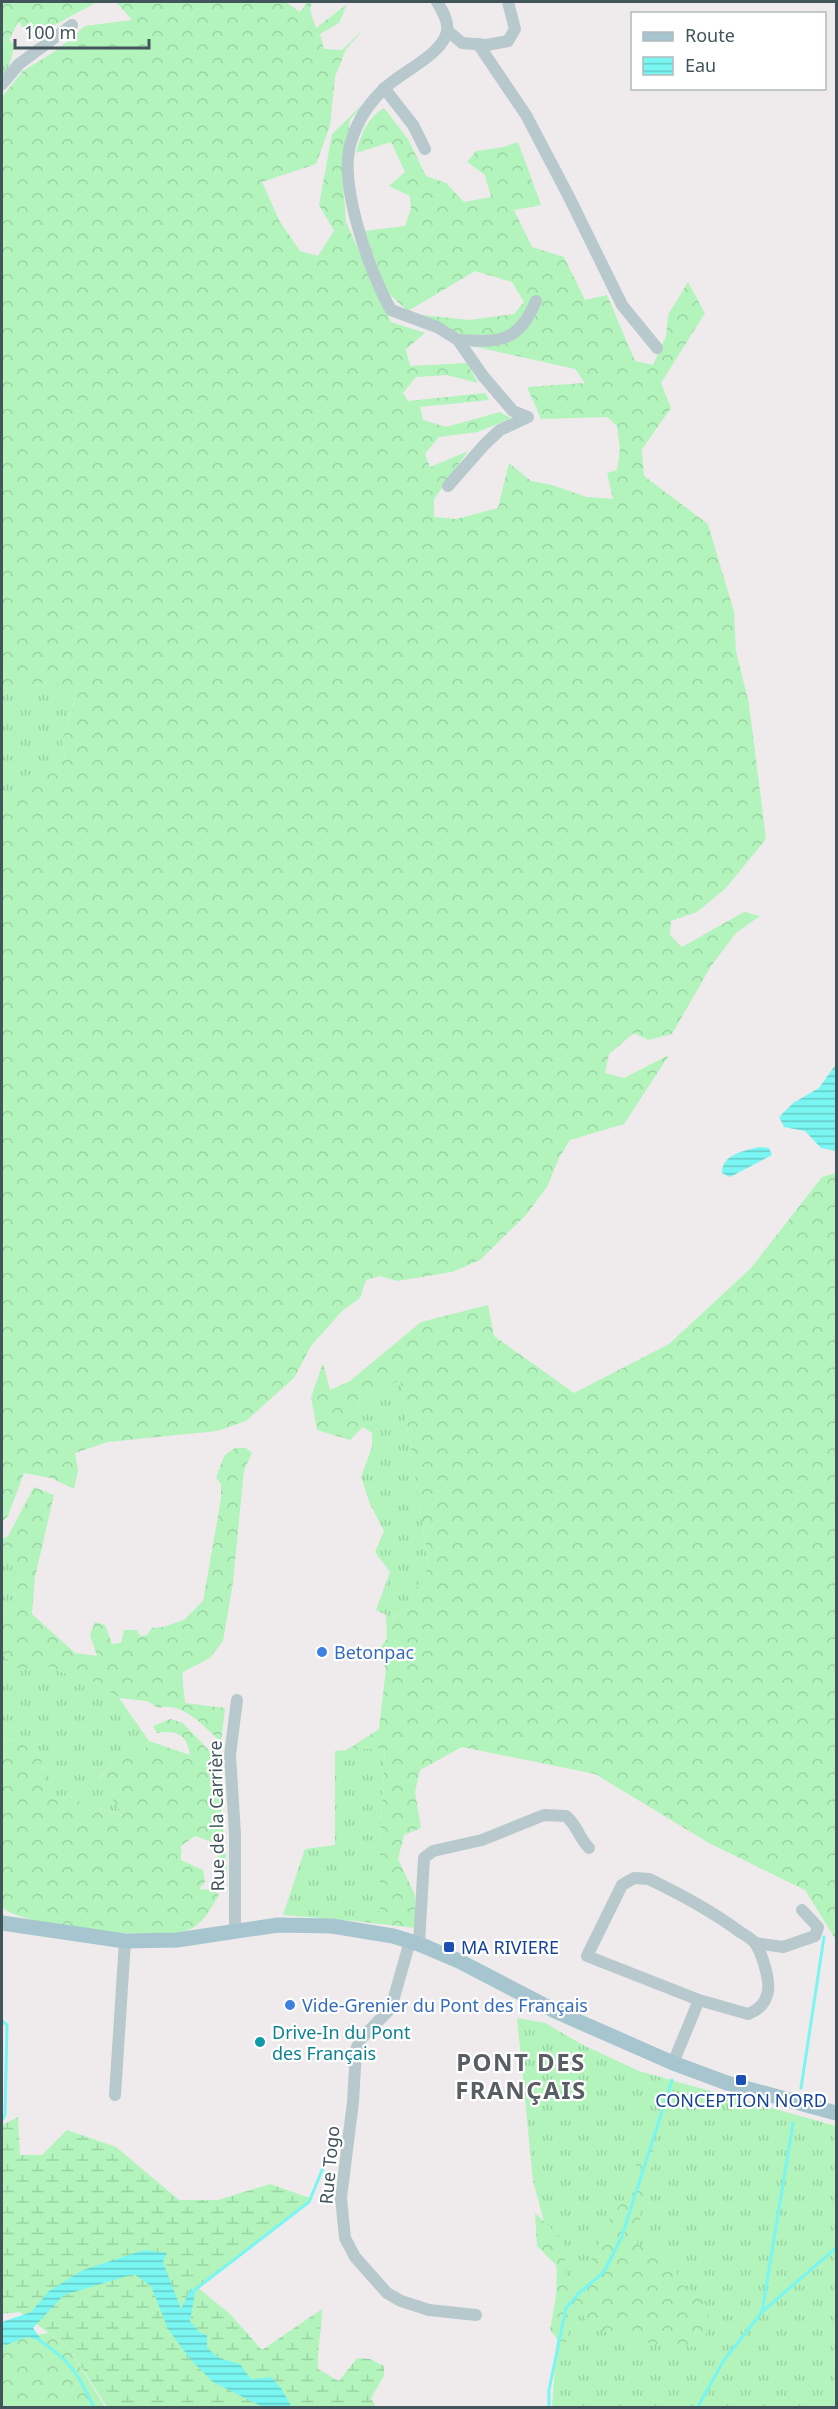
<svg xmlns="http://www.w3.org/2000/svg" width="838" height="2409" font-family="'Noto Sans',sans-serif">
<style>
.grass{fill:url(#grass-tufts)}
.forest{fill:url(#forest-crowns)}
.wetland{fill:url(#wetland-marsh)}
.water{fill:url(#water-rules)}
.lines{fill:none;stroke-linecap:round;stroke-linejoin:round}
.stream{stroke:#7af6f2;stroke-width:3}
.minor{stroke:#b8c9cd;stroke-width:12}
.major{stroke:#a7c5cf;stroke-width:15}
.shop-dot{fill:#3f7fe0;stroke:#fff;stroke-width:2}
.transit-dot{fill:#1a4fb4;stroke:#fff;stroke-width:2}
.culture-dot{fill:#0f9aa8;stroke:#fff;stroke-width:2}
.labels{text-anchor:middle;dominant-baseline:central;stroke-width:4.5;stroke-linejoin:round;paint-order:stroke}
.shop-label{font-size:18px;fill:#366cbe;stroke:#fff;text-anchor:start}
.street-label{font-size:18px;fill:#42555b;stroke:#fff}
.transit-label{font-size:18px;fill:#164399;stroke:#fff;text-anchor:start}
.culture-label{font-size:18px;fill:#0d838f;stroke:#fff;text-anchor:start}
.district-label{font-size:24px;font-weight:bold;letter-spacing:1.5px;fill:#585e62;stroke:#fff}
</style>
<defs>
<pattern id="grass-tufts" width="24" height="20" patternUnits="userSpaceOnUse" patternTransform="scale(1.5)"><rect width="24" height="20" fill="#b2f4bc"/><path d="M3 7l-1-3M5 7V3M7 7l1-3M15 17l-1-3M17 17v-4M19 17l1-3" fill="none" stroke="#9ad3a4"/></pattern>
<pattern id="forest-crowns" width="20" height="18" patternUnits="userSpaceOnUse" patternTransform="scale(1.5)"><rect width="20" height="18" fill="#b2f4bc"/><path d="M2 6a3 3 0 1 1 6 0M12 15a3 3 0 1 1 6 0" fill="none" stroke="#9ad3a4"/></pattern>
<pattern id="wetland-marsh" width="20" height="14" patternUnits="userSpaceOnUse" patternTransform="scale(1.5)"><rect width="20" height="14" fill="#b2f4bc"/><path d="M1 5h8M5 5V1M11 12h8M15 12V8" fill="none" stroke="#9ad3a4"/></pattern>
<pattern id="water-rules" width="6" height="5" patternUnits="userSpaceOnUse" patternTransform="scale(1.5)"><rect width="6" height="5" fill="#7af6f2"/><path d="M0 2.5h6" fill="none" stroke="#66cac7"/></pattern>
</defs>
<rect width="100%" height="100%" fill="#efebec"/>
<g class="grass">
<path d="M9 40 15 45 7 72 2 78V44Z"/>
<path d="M55 682 75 698 62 741 66 761 38 766 2 805V689Z"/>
<path d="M400 1379 429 1567 403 1611 392 1618 376 1610 390 1572 375 1552 384 1531 370 1504 361 1477 372 1447V1433L363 1427 352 1404Z"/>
<path d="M2 1546 17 1548 26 1571 14 1593 19 1608 2 1611Z"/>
<path d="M2 1653 16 1668 36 1662 64 1673 89 1679 119 1698 149 1741 140 1757H117L100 1778 124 1816 82 1803 67 1795 57 1799 44 1780 41 1756 19 1741 2 1740Z"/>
<path d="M385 1747 380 1844V1910L355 1921 283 1915 305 1849 335 1845V1751Z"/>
<path d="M517 2018 545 2023 583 2045 639 2071 836 2126V2407H552L561 2284 533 2181Z"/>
</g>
<g class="forest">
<path d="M2 2H97L29 39 19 21 9 40 2 44Z"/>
<path d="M116 2H286L300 12 308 2H312L310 10 316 28 347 4 339 23 320 34 324 49 342 50 366 27 346 49 335 77 330 126 316 164 262 182 280 222 300 251 318 256 334 231 319 205 332 134 369 98 350 120 342 170 346 222 391 322 425 333 406 349 410 366 467 363 478 383 447 375 416 377 403 393 408 401 485 393 489 400 420 407 423 420 446 427 500 412 511 418 478 432 439 437 425 454 430 467 468 451 434 499V517L456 519 498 508 509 463 531 481 552 485 587 497 613 499 607 473 617 470 620 449 617 426 607 417 541 419 527 387 585 383 575 369 472 346 462 335 422 315 470 320 514 314 524 302 512 282 475 271 408 311 386 291 365 231 405 226 411 209 410 196 389 186 405 172 391 142 356 153C362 134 366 119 384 108L408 139 426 176 446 183 464 202 491 197 485 175 467 162 476 151 504 147 518 142 541 205 514 210 532 247 564 257 585 300 607 295 635 361 653 365 666 336 668 315 688 282 705 313 661 383 671 408 642 449 644 476 708 524 734 612 736 651 749 704 766 839 725 889 697 912 671 921 670 935 682 947 744 912 760 916 736 933 711 966 672 1034 648 1040 634 1033 609 1054 605 1073 624 1078 669 1055 624 1124 570 1140 559 1158 547 1187 526 1215 480 1260 452 1272 397 1281 380 1276 366 1280 360 1298 342 1311 311 1346 294 1378 246 1421 217 1431 108 1442 75 1453 78 1471 74 1489 51 1478 24 1473 8 1516 2 1522V805L38 766 66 760 62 741 75 699 55 682 2 689V97L23 71 57 50 85 26 132 20Z"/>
<path d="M836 1173V1940L805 1890 709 1843 595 1774 462 1747 420 1770 415 1792 421 1828 404 1835 398 1859 415 1895V1928L355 1921 380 1910V1844L385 1748 347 1750 379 1729 386 1669 378 1650 387 1639 386 1615 393 1618 403 1611 429 1566 400 1380 353 1404 363 1427 350 1440 317 1430 311 1397 323 1363 330 1390 350 1381 421 1322 488 1305 494 1336 574 1393 669 1344 751 1268 822 1177Z"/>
<path d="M235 1448H246L252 1453 244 1470 233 1582 223 1641 210 1658 183 1672C181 1683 185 1692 185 1703L225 1708 221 1742C204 1727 183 1701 158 1708L147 1701 119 1698 89 1679 64 1673 36 1662 32 1669 16 1668 2 1653V1611L19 1608 14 1593 26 1571 14 1563 17 1548 2 1546V1539L8 1536 34 1487 54 1495 35 1577 32 1614 75 1653 97 1656 90 1635 95 1622 105 1625 112 1644 121 1643 124 1630H137L140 1636 147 1635 152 1628 163 1627 184 1620 203 1601 221 1499V1484L216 1478 224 1456Z"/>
<path d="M170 1719 183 1723 216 1758 227 1868 223 1886 216 1883 220 1877 217 1852 212 1842 195 1836 181 1846V1860L203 1870 205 1882 199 1889 213 1890 219 1895C210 1909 203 1926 185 1931 156 1940 22 1927 2 1907V1740L19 1741 41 1756 44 1780 57 1799 67 1795 82 1803 123 1816 100 1779 117 1757H140L149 1741 190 1755C187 1734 176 1730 157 1733L153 1726Z"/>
<path d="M650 2127 654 2131 652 2166 643 2192 637 2245 657 2249 675 2259 678 2281C713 2307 713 2303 703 2347 668 2345 626 2344 594 2326 587 2322 581 2312 575 2306L565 2348 550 2330 556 2296 557 2266 537 2246 535 2213 564 2241 566 2277H584L608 2221 623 2201Z"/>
<path d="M48 2333 69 2348 105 2407H2V2342Z"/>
</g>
<path class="wetland" d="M18 2117 20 2155H42L67 2130 116 2147 179 2200H218L270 2184 313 2199 197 2287 230 2314 262 2350 322 2309C322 2330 317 2348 318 2369L339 2381 357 2358 370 2359 384 2366V2376L371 2398 376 2407H107L69 2348 20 2312 2 2314V2125Z"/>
<g class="water">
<path d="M836 1064V1151L821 1148 805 1131 784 1127 779 1117 793 1103 819 1088Z"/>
<path d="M759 1147 769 1148 772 1155 730 1177 722 1173C722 1154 744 1151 759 1147Z"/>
<path d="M144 2250 167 2253 163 2262 181 2309 191 2288 195 2293 190 2321 200 2333 207 2335V2348L219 2358 240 2364 251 2379 271 2377 281 2388 292 2407H263L213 2382 191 2360 168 2329 151 2286 134 2274 64 2295 33 2328 43 2342 27 2337 6 2345 2 2344V2322L31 2312 49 2291 83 2270Z"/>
</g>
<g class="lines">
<g class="stream">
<path d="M2 2021 7 2025 5 2115 2 2120"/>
<path d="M801 2088 824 1937"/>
<path d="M192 2292 309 2202 325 2163"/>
<path d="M763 2311 836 2248"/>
<path d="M40 2341C71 2361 79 2375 94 2408"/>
<path d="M549 2408V2390L566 2308 579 2293 604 2272 622 2236 672 2080"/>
<path d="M697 2408 724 2360 762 2312 793 2123"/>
</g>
<g class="minor">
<path d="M437 2C442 10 449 21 447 31 443 55 400 72 384 89 369 103 358 120 352 139 336 180 370 273 391 310L437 327 458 340 483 376 513 411 528 417 500 430 485 444 448 486"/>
<path d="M448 31 462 43 487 45 508 41 515 29 508 2"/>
<path d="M478 44 526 115 568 195 622 305 657 348"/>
<path d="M2 84 19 64 72 25"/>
<path d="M384 88 413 125 425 149"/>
<path d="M458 340C500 342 518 343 536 301"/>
<path d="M235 1931V1834L230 1755 237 1700"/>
<path d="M410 1941 391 2008 360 2040 356 2050 353 2102 341 2198 345 2238 355 2257 387 2293 401 2301 429 2310 476 2315"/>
<path d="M755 1943 783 1947 815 1936 818 1927 802 1910"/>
<path d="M419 1944 424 1858 433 1851 482 1840 544 1815 566 1816C577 1825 579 1838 589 1848"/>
<path d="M673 2063 699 2000 748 2014C759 2010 766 2003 768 1991 770 1980 762 1953 755 1943 752 1939 745 1935 740 1932 712 1911 680 1894 649 1879L634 1878 622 1885 587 1956 699 2000"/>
<path d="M115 2095 125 1941"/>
</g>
<path class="major" d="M2 1923 125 1941 177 1940 278 1925 332 1926 393 1936 419 1944 459 1961 557 2012 673 2063 727 2083 836 2113"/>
</g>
<g class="shop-dot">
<circle cx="322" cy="1652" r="6"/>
<circle cx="290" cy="2005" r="6"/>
</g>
<g class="transit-dot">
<rect x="443" y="1941" width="12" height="12" rx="3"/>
<rect x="735" y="2074" width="12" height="12" rx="3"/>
</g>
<circle class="culture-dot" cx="260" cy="2042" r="6"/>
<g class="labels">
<g class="shop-label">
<text x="334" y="1652">Betonpac</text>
<text x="302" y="2005">Vide-Grenier du Pont des Français</text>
</g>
<g class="street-label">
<text transform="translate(216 1816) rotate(-91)">Rue de la Carrière</text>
<text transform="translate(329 2165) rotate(-85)">Rue Togo</text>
</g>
<g class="transit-label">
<text x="461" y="1947">MA RIVIERE</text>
<text x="741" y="2100" text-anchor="middle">CONCEPTION NORD</text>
</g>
<g class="culture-label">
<text x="272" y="2032">Drive-In du Pont<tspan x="272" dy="21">des Français</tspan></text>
</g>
<g class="district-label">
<text x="521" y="2061">PONT DES<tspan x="521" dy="28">FRANÇAIS</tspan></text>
</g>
</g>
<rect width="838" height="2409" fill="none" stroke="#42555b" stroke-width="6"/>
<rect x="631" y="12" width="195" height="78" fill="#ffffff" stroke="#b3bbbd" stroke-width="1.5"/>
<rect x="643" y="32" width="30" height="9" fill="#a7c5cf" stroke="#b3bbbd" stroke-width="1.5"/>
<text x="685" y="42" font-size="18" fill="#42555b">Route</text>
<rect x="643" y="57" width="30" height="18" fill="url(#water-rules)" stroke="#b3bbbd" stroke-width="1.5"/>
<text x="685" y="72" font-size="18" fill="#42555b">Eau</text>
<path d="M15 39v9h134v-9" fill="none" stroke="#42555b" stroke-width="3"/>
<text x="24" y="39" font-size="18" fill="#42555b" stroke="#ffffff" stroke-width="4.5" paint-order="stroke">100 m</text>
</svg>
